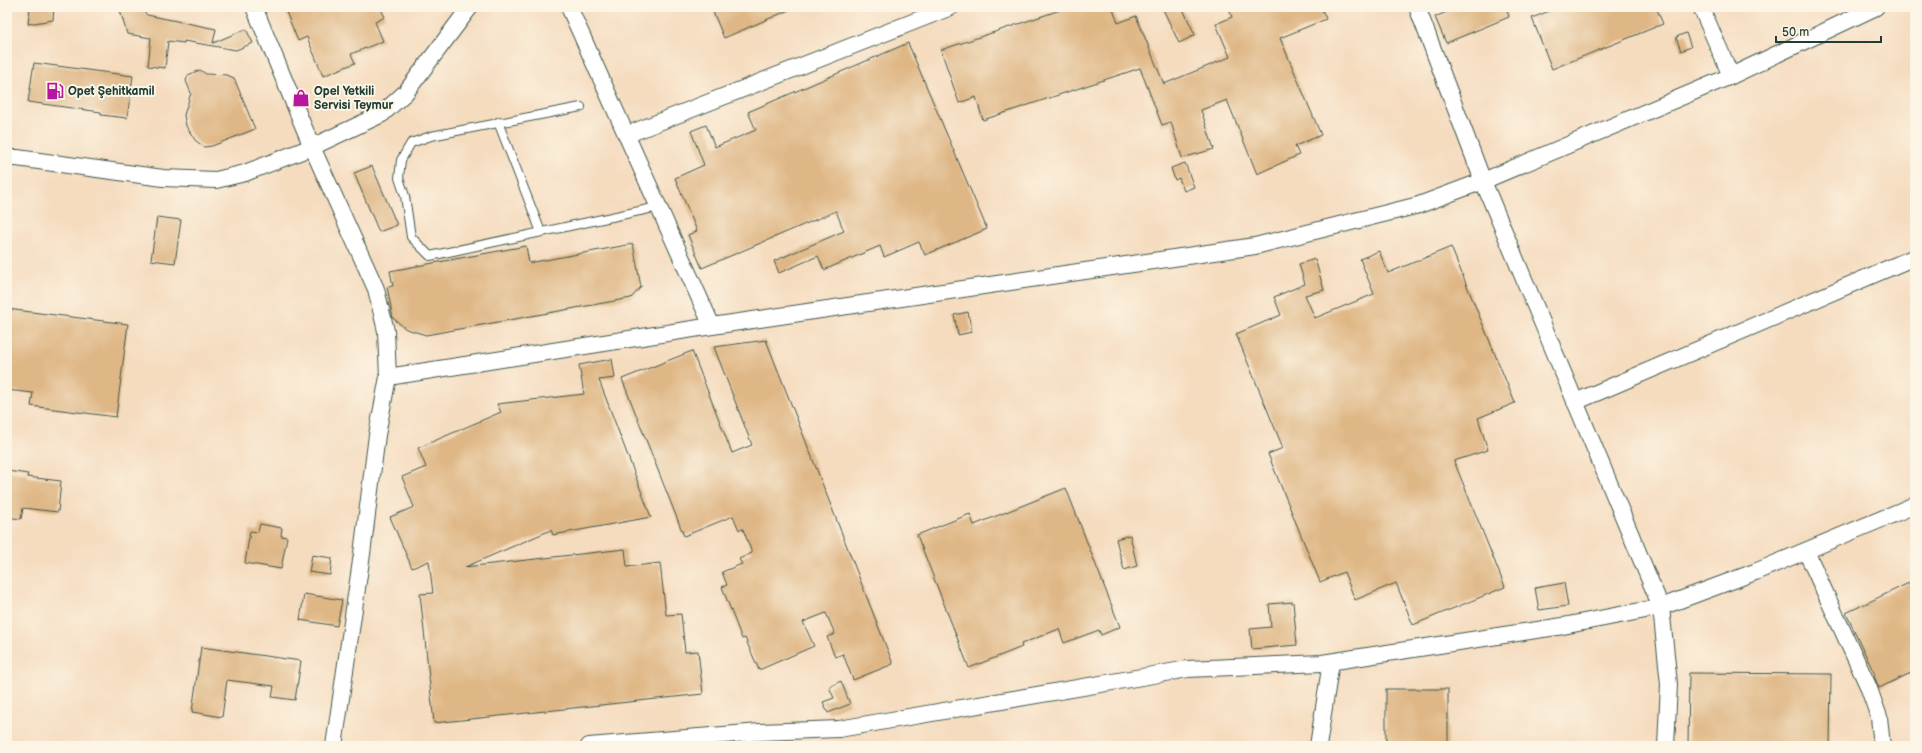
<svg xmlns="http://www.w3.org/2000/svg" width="1922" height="753" font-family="'Balsamiq Sans',sans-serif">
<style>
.building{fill:#dfb786}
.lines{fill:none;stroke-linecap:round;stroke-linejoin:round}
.service-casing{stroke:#3f5549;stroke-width:10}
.minor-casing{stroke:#3f5549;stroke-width:18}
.service{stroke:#fff;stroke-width:8}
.minor{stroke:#fff;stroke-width:16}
.labels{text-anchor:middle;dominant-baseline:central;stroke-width:4;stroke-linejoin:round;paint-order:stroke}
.poi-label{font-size:12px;font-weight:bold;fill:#1f3d34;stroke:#fcf5e5;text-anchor:start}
</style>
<rect width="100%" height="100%" fill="#fcf5e5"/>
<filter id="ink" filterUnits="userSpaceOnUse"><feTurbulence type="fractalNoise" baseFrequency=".025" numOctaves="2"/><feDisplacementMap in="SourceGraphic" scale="8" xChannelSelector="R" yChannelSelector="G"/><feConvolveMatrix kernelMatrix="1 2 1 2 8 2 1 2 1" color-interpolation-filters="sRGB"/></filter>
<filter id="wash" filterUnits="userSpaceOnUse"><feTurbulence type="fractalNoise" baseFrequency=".012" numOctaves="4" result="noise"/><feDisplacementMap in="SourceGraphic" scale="16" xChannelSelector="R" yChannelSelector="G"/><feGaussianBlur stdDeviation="0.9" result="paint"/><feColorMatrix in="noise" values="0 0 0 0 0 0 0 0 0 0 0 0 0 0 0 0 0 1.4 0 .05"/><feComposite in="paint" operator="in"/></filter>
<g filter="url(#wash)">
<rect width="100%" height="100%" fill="#f5dcbf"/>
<g id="blocks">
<g class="building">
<path d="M30 7H54L53 20 28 24Z"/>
<path d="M119 7H139L147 15 216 29 213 43 246 29 253 43 236 50 184 41V43L168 41 165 68 148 66 151 38 127 34Z"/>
<path d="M284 7H380L385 17 375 22 383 41 351 54 355 63 323 76 307 37 298 41Z"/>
<path d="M711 7H796L724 38Z"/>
<path d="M1069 7H1112L1118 23 1136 16 1164 84 1230 57 1216 24 1232 17 1228 7H1321L1326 19 1280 38 1321 135 1295 146 1299 155 1257 174 1227 100 1201 110 1214 149 1182 158 1171 122 1162 125 1140 68 983 120 976 97 959 103 941 50Z"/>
<path d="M1162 7H1182L1195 35 1179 43Z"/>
<path d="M1458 7H1506L1509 17 1446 43 1435 17Z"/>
<path d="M1559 7H1656L1663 24 1552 69 1532 18Z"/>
<path d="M1686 33 1691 47 1681 51 1676 37Z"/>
<path d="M908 43 987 229 925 255 919 242 884 257 880 246 824 270 818 256 779 273 774 261 844 231 836 211 702 268 688 235 697 231 675 178 704 165 691 131 706 125 715 147 756 130 748 112Z"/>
<path d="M34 63 133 76 127 118 101 115V112L28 102Z"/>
<path d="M200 70 206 74 227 75 234 78 255 129 212 146 204 147 195 140 186 126 184 115 191 93 186 81 188 75Z"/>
<path d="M1185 163 1194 187 1184 191 1179 178 1175 180 1171 168Z"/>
<path d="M372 166 397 225 379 232 354 173Z"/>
<path d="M157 217 181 220 175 263 151 260Z"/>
<path d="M633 244 641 287 631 298 426 335 406 329 393 318 387 287 393 286 390 271 526 246 529 263Z"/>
<path d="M1451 247 1515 403 1478 418 1488 450 1454 461 1505 587 1413 625 1396 583 1355 600 1344 572 1320 582 1268 454 1283 448 1236 334 1281 315 1274 297 1305 284 1299 264 1315 259 1324 290 1305 295 1315 318 1374 294 1360 259 1379 251 1388 273Z"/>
<path d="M7 309 128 324 116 417 31 406 33 393 7 390Z"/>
<path d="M968 312 972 332 958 335 954 315Z"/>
<path d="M766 340 893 664 853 680 843 654 835 657 827 637 835 634 826 613 803 622 814 646 759 670 745 638 742 639 722 587 727 585 722 572 742 564 739 559 752 553 743 529 739 530 733 516 684 536 622 379 692 351 732 453 752 445 714 347Z"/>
<path d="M612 359 615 378 599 380 651 517 553 535 551 530 465 567 625 549 627 567 660 563 666 615 681 614 685 652 698 651 703 694 434 723 420 594 433 593 429 561 412 568 390 517 414 507 402 477 426 467 418 448 501 412 497 404 584 394 579 365Z"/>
<path d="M7 471 28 474 27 477 61 481 58 512 23 508 21 519 7 517Z"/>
<path d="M1066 488 1120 627 1101 635 1099 630 1064 643 1059 629 1021 644 1022 647 969 668 917 535 970 514 974 525Z"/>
<path d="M260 524 282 528 281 536 287 537 281 569 245 563 250 531 258 532Z"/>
<path d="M1130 535 1137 566 1124 570 1116 539Z"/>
<path d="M312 555 332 558 330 575 309 572Z"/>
<path d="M1915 580V671L1879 688 1874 676 1875 675 1846 613Z"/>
<path d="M1564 583 1568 606 1539 610 1535 588Z"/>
<path d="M304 594 342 600 337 626 300 620Z"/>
<path d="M1293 602 1297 645 1252 649 1250 629 1271 627 1269 604Z"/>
<path d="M201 647 301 661 295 700 272 697 274 686 227 680 222 717 192 712Z"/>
<path d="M1689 673 1831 674 1830 746H1688Z"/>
<path d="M841 681 850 704 828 713 823 702 834 698 829 687Z"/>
<rect x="1386" y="689" width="62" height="57"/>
</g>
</g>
</g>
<g filter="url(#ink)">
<use href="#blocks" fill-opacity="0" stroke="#3f5549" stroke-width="1"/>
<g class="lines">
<g class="service-casing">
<g id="service">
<path d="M581 107 431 136 411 143 401 160 399 178 405 196 411 237 430 256 658 207"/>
<path d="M498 122 541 232"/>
</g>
</g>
<g class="minor-casing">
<g id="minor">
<path d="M254 7 312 147 382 114 406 92 470 7"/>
<path d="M569 7 712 326"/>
<path d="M1417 7 1483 181 1661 607 1669 684 1666 746"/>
<path d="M1701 7 1731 76"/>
<path d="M626 135 951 7"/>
<path d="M7 158H17L163 178 216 180 245 173 312 147 376 289 386 331 388 377 377 435 362 554 334 746"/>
<path d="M388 377 712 326 1255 246 1419 205 1483 181 1731 76 1876 7"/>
<path d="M1575 402 1915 257"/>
<path d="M1806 551 1868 686 1879 717 1882 746"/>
<path d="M589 746 760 732 839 729 1188 669 1322 663 1563 626 1661 607 1755 572 1915 505"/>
<path d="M1318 746 1331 662"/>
</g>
</g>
<use href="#service" class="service"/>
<use href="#minor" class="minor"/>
</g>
</g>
<defs>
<g id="fuel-bare" transform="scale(1.38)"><path d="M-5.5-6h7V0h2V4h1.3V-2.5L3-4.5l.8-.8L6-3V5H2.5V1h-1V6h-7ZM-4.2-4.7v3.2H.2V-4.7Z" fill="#b5179e" stroke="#fcf5e5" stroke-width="2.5" paint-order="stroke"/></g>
<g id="shop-bare" transform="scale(1.38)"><path d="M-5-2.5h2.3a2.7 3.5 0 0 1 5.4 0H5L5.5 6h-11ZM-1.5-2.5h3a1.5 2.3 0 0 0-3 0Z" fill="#b5179e" stroke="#fcf5e5" stroke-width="2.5" paint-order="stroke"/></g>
</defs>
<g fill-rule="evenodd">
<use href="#fuel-bare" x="55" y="91"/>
<use href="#shop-bare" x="301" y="98"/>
</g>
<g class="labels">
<g class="poi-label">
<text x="68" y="91">Opet Şehitkamil</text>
<text x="314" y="91">Opel Yetkili<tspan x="314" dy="14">Servisi Teymur</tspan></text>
</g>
</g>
<rect width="1922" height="753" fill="none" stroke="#fcf5e5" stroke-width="24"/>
<path d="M1776 36v6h105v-6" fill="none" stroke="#1f3d34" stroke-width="2"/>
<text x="1782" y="36" font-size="12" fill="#1f3d34" stroke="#fcf5e5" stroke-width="3" paint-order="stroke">50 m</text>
</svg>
